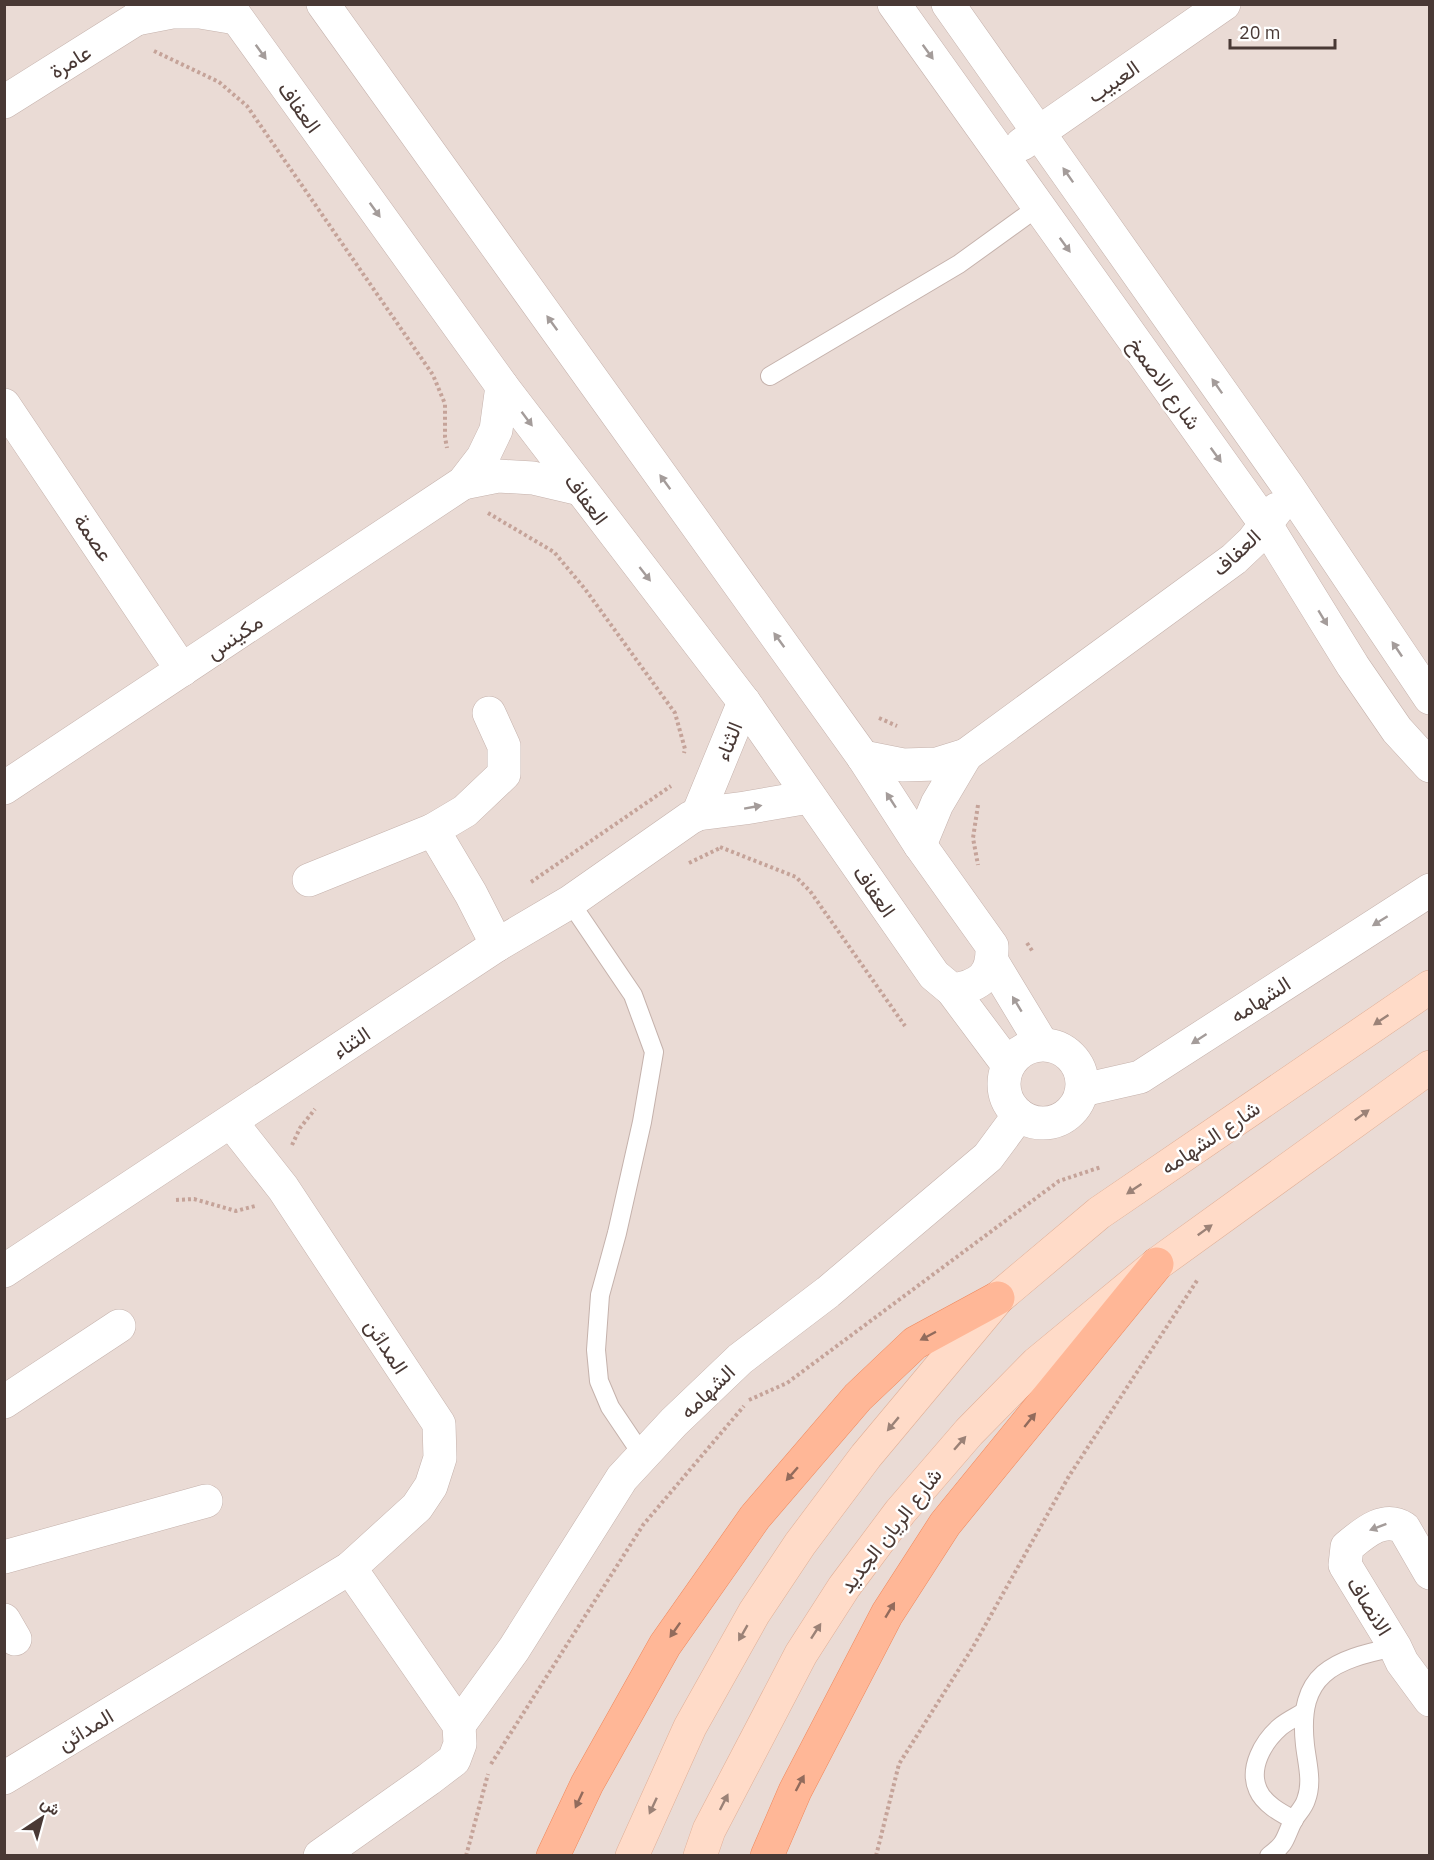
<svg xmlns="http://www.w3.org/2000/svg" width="1434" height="1860" font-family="'IBM Plex Sans',Vazirmatn,sans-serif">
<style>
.residential{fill:#eadbd5}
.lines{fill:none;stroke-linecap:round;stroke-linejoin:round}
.service-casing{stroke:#c5b2ac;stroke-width:20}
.minor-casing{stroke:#c5b2ac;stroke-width:34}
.secondary-casing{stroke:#e0af97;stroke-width:34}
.primary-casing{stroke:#ef875b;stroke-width:34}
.path{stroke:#c5a399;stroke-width:4;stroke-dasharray:3 3;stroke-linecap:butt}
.service{stroke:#fff;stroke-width:18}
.minor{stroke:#fff;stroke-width:33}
.secondary{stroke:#ffdbc8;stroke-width:33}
.primary{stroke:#ffb797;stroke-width:33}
.oneway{fill:#a49c9a}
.oneway2{fill:#9b8277}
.oneway3{fill:#926b5c}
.labels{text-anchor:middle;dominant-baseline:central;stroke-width:5;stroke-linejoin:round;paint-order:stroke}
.street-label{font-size:21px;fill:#493935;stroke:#fff}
</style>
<rect width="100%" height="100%" fill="#f5ece7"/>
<rect class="residential" x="5" y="5" width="1424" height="1850"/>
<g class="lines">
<g class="service-casing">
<g id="service">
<path d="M770 376 959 264 1038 207"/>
<path d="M570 902 633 995 654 1052 642 1122 617 1233 600 1295 596 1350 599 1381 610 1407 643 1456"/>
<path d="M1294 1820C1281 1813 1264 1804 1258 1790 1248 1768 1263 1742 1280 1727 1287 1721 1296 1717 1304 1712"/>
<path d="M1269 1856C1288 1842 1284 1838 1294 1819 1298 1813 1304 1807 1306 1800 1313 1782 1307 1763 1305 1745 1297 1673 1333 1660 1395 1647"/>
</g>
</g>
<g class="minor-casing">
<g id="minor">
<path d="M227 4 502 386 744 702 934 975 952 990C981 986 993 975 992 946L920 845 863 757 323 4"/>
<path d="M894 4 1266 525 1353 666 1397 730 1430 766"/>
<path d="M948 4 1287 485 1430 698"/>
<path d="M136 19 172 12H200L236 18"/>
<path d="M4 102 136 19 149 4"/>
<path d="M1022 144 1224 4"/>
<path d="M4 405 182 670"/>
<path d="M463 483 498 476 533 478 580 489"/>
<path d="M489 713 504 746V774L465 811 433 830 471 894 497 945"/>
<path d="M863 757 903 765 937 764 966 755 1234 559 1253 541 1277 509"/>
<path d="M4 788 463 483 483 457 496 430 502 386"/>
<path d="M698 814 744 702"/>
<path d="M920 845 937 804 966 755"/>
<path d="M309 880 433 830"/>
<path d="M993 963 1042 1044"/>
<path d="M952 990 1008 1065"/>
<circle cx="1043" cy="1084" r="39"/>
<path d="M1083 1090 1140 1077 1430 890"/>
<path d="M4 1271 497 945 570 902 690 818 698 814 745 808 809 797"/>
<path d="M4 1402 119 1326"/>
<path d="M4 1557 206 1501"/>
<path d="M1430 1573 1404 1528C1383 1515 1363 1534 1347 1547L1345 1565 1395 1647 1402 1662 1430 1700"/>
<path d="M4 1620 15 1639"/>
<path d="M459 1725 514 1649 622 1478 674 1422 740 1359 828 1292 988 1157 1019 1115"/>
<path d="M4 1778 350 1568 417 1507 431 1486 440 1458 439 1424 283 1188 231 1122"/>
<path d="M320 1856 429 1779 454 1760 460 1744 459 1725 350 1568"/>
</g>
</g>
<g class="secondary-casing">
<g id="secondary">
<path d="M632 1856 690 1727 754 1613 800 1544 866 1456 998 1298 1099 1213 1430 987"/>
<path d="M700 1856 709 1830 801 1654 844 1587 900 1512 969 1432 1037 1363 1157 1264 1430 1067"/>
</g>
</g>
<g class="primary-casing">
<g id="primary">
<path d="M553 1856 587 1784 665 1645 755 1517 858 1397 915 1343 998 1298"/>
<path d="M767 1856 795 1791 887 1614 945 1524 1157 1264"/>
</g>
</g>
<g class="path">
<path d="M154 51 219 82 247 106 433 375 445 404V437L447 448"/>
<path d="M488 513 554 552 585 589 675 713 685 749 684 753"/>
<path d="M879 718 897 726"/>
<path d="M978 805 973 838 978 865"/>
<path d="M720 847 796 877 810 891 905 1026"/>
<path d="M689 863 720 848"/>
<path d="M531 882 671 786"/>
<path d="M1027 943 1033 952"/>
<path d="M292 1145 300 1128 315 1109"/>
<path d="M176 1200 194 1199 236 1211 255 1206"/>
<path d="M749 1400 787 1383 1059 1181 1101 1167"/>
<path d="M491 1764 643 1525 744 1406"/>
<path d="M466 1856 488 1774"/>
<path d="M876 1856 899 1764 973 1647 1069 1476 1198 1279"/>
</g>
<use href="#service" class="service"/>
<use href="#minor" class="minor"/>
<use href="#secondary" class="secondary"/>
<use href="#primary" class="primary"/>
</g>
<defs><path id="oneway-solid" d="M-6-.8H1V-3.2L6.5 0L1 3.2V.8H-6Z" transform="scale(1.5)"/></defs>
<g class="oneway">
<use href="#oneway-solid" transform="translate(261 52) rotate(54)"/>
<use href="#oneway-solid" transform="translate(928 52) rotate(54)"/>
<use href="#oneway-solid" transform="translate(1068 175) rotate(-125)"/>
<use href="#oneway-solid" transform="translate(375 210) rotate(54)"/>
<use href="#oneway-solid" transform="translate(1065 245) rotate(54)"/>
<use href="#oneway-solid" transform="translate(552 323) rotate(-126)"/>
<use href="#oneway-solid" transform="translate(1217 386) rotate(-125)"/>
<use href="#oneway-solid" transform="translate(527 419) rotate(53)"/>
<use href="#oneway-solid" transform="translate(1216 455) rotate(54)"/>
<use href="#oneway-solid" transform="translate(665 482) rotate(-126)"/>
<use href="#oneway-solid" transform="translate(645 574) rotate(52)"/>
<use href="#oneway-solid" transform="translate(1323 618) rotate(59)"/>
<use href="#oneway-solid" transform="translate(779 640) rotate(-126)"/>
<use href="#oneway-solid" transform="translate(1397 649) rotate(-124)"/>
<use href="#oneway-solid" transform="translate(891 800) rotate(-123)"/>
<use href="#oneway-solid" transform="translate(753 807) rotate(-10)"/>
<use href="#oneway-solid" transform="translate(1380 921) rotate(148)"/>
<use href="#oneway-solid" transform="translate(1017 1004) rotate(-121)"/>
<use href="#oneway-solid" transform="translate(1199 1039) rotate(147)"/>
<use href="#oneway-solid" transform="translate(1378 1527) rotate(159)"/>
</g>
<g class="oneway2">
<use href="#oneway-solid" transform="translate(1381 1020) rotate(146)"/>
<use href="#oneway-solid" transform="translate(1362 1115) rotate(-36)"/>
<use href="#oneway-solid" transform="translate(1134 1189) rotate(146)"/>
<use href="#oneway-solid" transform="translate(1205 1230) rotate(-36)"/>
<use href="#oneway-solid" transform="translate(893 1424) rotate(130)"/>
<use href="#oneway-solid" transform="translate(960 1443) rotate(-49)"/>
<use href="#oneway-solid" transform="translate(816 1631) rotate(-57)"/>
<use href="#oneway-solid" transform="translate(743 1633) rotate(120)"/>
<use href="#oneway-solid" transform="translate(724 1802) rotate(-63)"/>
<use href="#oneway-solid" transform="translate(653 1806) rotate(115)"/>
</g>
<g class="oneway3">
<use href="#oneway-solid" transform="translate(928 1336) rotate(152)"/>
<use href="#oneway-solid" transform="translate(1030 1420) rotate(-51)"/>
<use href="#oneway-solid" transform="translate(792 1474) rotate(131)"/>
<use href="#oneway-solid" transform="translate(890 1610) rotate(-59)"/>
<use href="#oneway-solid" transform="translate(675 1630) rotate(125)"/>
<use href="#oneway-solid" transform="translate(800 1783) rotate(-62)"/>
<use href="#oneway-solid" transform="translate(579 1800) rotate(115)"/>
</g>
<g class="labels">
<g class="street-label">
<text transform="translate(70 61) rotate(-32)">عامرة</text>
<text transform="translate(1113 81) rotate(-35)">العبيب</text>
<text transform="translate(300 107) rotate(54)">العفاف</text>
<text transform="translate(1165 383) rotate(54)">شارع الاصمخ</text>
<text transform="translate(587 499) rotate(53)">العفاف</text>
<text transform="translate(94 537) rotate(56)">عصمة</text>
<text transform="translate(1236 552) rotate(-43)">العفاف</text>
<text transform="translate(234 636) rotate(-34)">مكينس</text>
<text transform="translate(728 741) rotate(-68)">الثناء</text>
<text transform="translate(875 891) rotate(55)">العفاف</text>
<text transform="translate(1260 999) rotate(-33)">الشهامه</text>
<text transform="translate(351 1042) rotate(-34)">الثناء</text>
<text transform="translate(1210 1137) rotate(-34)">شارع الشهامه</text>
<text transform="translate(387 1346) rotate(57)">المدائن</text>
<text transform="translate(707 1391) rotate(-44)">الشهامه</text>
<text transform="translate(890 1530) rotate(-52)">شارع الريان الجديد</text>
<text transform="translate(1370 1606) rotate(58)">الانصاف</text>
<text transform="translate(85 1729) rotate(-31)">المدائن</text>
</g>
</g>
<rect width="1434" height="1860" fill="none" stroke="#493935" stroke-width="12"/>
<g transform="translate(42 1818) rotate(36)" stroke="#ffffff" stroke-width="4.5" paint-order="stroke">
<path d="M0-4.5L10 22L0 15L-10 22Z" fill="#493935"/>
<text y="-9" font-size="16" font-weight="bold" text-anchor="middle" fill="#493935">ش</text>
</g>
<path d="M1230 39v9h105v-9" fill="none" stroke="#493935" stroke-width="3"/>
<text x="1239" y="39" font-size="18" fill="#493935" stroke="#ffffff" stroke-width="4.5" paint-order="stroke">20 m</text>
</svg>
